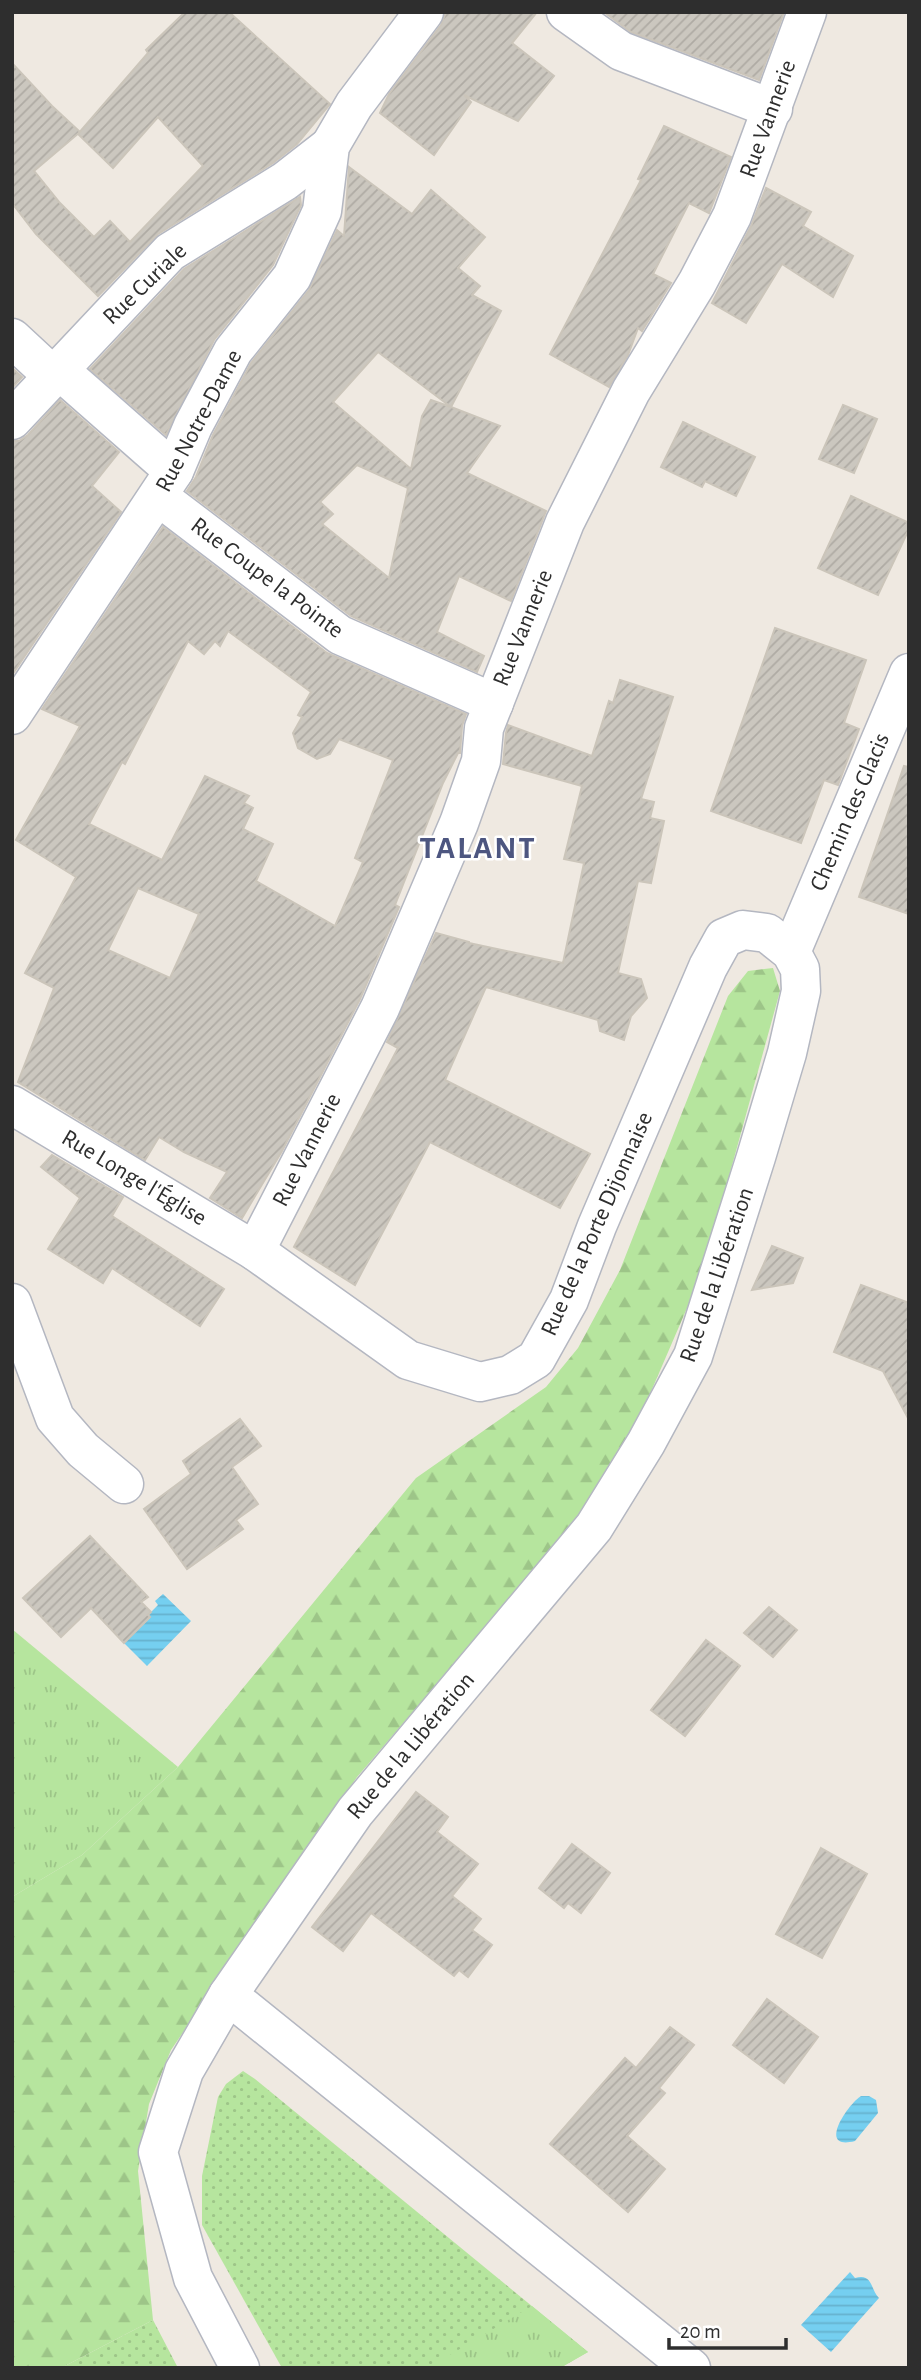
<svg xmlns="http://www.w3.org/2000/svg" width="921" height="2380" font-family="'Alegreya Sans',sans-serif">
<style>
.grass{fill:url(#grass-dots)}
.forest{fill:url(#forest-firs)}
.park{fill:url(#park-tufts)}
.water{fill:url(#water-rules)}
.building{fill:url(#building-hatch);stroke:#cbc5ba;stroke-width:2;fill-rule:evenodd}
.lines{fill:none;stroke-linecap:round;stroke-linejoin:round}
.street-casing{stroke:#b4b7c1;stroke-width:41}
.street{stroke:#fff;stroke-width:38}
.labels{text-anchor:middle;dominant-baseline:central;stroke-width:5;stroke-linejoin:round;paint-order:stroke}
.street-label{font-size:24px;fill:#2e2e2e;stroke:#fff}
.district-label{font-size:32px;font-weight:bold;letter-spacing:2px;fill:#4d5680;stroke:#fff}
</style>
<defs>
<pattern id="grass-dots" width="8" height="8" patternUnits="userSpaceOnUse" patternTransform="scale(1.75)"><rect width="8" height="8" fill="#b6e59e"/><path d="M2 2h.1M6 6h.1" fill="none" stroke="#9dc588" stroke-width="1.8" stroke-linecap="round"/></pattern>
<pattern id="forest-firs" width="22" height="20" patternUnits="userSpaceOnUse" patternTransform="scale(1.75)"><rect width="22" height="20" fill="#b6e59e"/><path d="M5 1l3.5 6h-7zM16 11l3.5 6h-7z" fill="#9dc588"/></pattern>
<pattern id="park-tufts" width="24" height="20" patternUnits="userSpaceOnUse" patternTransform="scale(1.75)"><rect width="24" height="20" fill="#b6e59e"/><path d="M3 7l-1-3M5 7V3M7 7l1-3M15 17l-1-3M17 17v-4M19 17l1-3" fill="none" stroke="#9dc588"/></pattern>
<pattern id="water-rules" width="6" height="5" patternUnits="userSpaceOnUse" patternTransform="scale(1.75)"><rect width="6" height="5" fill="#75cff0"/><path d="M0 2.5h6" fill="none" stroke="#66b2ce"/></pattern>
<pattern id="building-hatch" width="6" height="6" patternUnits="userSpaceOnUse" patternTransform="scale(1.75)"><rect width="6" height="6" fill="#cbc7bf"/><path d="M-1 1l2-2M0 6l6-6M5 7l2-2" fill="none" stroke="#afaba4"/></pattern>
</defs>
<rect width="100%" height="100%" fill="#efe9e1"/>
<g class="grass">
<path d="M243 2071 255 2079 588 2352 560 2368H282L202 2225V2176L218 2097 226 2084Z"/>
<path d="M153 2320 178 2368H61Z"/>
</g>
<path class="forest" d="M773 968 780 991 703 1271 637 1424 581 1516 357 1777 171 2050 149 2104 138 2171 153 2320 61 2368H12V1897L82 1855 178 1767 416 1478 546 1387 578 1348 620 1270 728 996 748 971Z"/>
<g class="park">
<path d="M12 1629 178 1767 82 1855 12 1897Z"/>
<path d="M532 2306 588 2352 560 2368H428Z"/>
</g>
<g class="water">
<path d="M163 1594 191 1621 147 1666 124 1643 150 1618 148 1615 158 1605 155 1601Z"/>
<path d="M861 2096H869L876 2100 878 2113 855 2141C817 2151 846 2106 861 2096Z"/>
<path d="M850 2272 855 2278C873 2273 870 2289 879 2298L831 2352 801 2325Z"/>
</g>
<g class="building">
<path d="M185 12H229L330 104 297 144 273 163 158 234 98 296 36 234 12 203V63L52 106 80 132 34 171 59 202 94 237 110 221 130 242 203 166 158 117 113 168 78 134 148 53 146 50Z"/>
<path d="M446 12H537L512 43 554 76 518 121 464 95 471 102 434 155 380 113 389 94 441 25Z"/>
<path d="M604 12H784L759 80 631 32Z"/>
<path d="M664 126 731 157 709 213 689 203 653 274 671 283 642 331 638 328 628 355 609 387 550 354 641 180 638 179Z"/>
<path d="M349 167 412 214 431 190 485 237 458 268 480 286 472 295 501 311 451 407 500 426 467 473 546 511 511 601 459 576 437 632 484 656 477 672 351 616 187 491 196 477 213 435 251 363 309 290 337 230 344 236ZM378 352 451 407 431 400 422 416 411 469 333 402ZM357 465 408 488 389 578 322 524 333 514 320 502Z"/>
<path d="M766 188 811 212 803 226 853 256 833 297 782 264 746 323 712 303 751 226Z"/>
<path d="M300 197 301 205 273 265 214 340 166 435 90 369 184 269Z"/>
<path d="M12 368 22 377 12 388Z"/>
<path d="M60 400 119 452 92 486 121 512 12 675V441H19L28 435Z"/>
<path d="M843 405 877 419 854 473 819 459Z"/>
<path d="M683 422 755 457 736 496 705 481 702 487 661 467Z"/>
<path d="M851 496 909 523V529L878 595 818 568Z"/>
<path d="M163 527 327 653 466 714 462 726 460 753H458L443 783 395 905 399 907 360 999 282 1151 242 1218 210 1198 227 1172 184 1152 159 1137 145 1160 18 1082 54 988 25 973 76 877 16 840 80 726 42 709ZM228 631 311 692 298 715 302 717 293 733 298 748 317 759 330 754 339 739 393 760 355 858 363 862 335 926 256 881 273 844 243 829 253 808 244 803 249 796 205 776 162 860 89 824 122 762 125 764 188 641 204 654 215 641 220 646ZM138 888 199 914 170 978 108 950Z"/>
<path d="M775 628 866 660 844 723 859 729 838 785 824 780 801 843 711 811Z"/>
<path d="M620 680 673 697 641 799 654 802 650 818 664 821 651 883 638 881 618 973 641 979 647 998 631 1016 624 1040 600 1031 598 1020 486 987 445 1080 590 1154 560 1208 430 1142 355 1285 294 1247 398 1048 387 1042 436 933 469 942V943L563 963 584 863 564 859 582 786 503 764 506 733 508 725 592 756 609 701 613 703Z"/>
<path d="M904 766 909 767V914L859 897Z"/>
<path d="M52 1155 123 1197 112 1216 224 1289 200 1326 112 1268 103 1283 48 1249 80 1198 41 1167Z"/>
<path d="M772 1246 803 1258 793 1283 752 1290Z"/>
<path d="M861 1285 909 1303V1420L883 1371 834 1352Z"/>
<path d="M240 1419 261 1446 232 1467 258 1504 236 1520 243 1529 187 1569 144 1509 191 1474 183 1461Z"/>
<path d="M90 1536 148 1597 141 1602 151 1612 148 1615 150 1617 124 1643 91 1608 61 1637 23 1598Z"/>
<path d="M769 1607 797 1630 773 1657 744 1633Z"/>
<path d="M706 1640 740 1666 685 1736 651 1710Z"/>
<path d="M416 1792 448 1817 437 1832 478 1864 452 1896 481 1919 472 1930 492 1945 468 1977 459 1970 454 1976 371 1913 343 1951 312 1927Z"/>
<path d="M572 1844 610 1873 581 1913 568 1903 564 1908 539 1888Z"/>
<path d="M821 1848 867 1874 822 1958 776 1934Z"/>
<path d="M767 1999 818 2037 784 2083 733 2045Z"/>
<path d="M670 2027 694 2045 659 2088 665 2093 627 2136 665 2169 628 2212 550 2144 625 2058 636 2068Z"/>
</g>
<g class="lines">
<g class="street-casing">
<g id="street">
<path d="M566 12 621 51 773 109"/>
<path d="M12 338 53 376"/>
<path d="M59 370 174 471"/>
<path d="M12 420 170 252 285 181 330 146"/>
<path d="M159 497 340 635 494 703"/>
<path d="M12 715 174 471 193 426 233 351 292 277 322 211 330 146 354 105 424 12"/>
<path d="M791 952 909 673"/>
<path d="M12 1105 255 1251 408 1360 480 1382 510 1375 536 1359 569 1300 597 1226 708 967 724 938 743 930 767 933 791 952 800 969 801 991 787 1053 756 1157 693 1356 646 1443 594 1527 355 1812 228 1995 184 2071 158 2152 193 2278 240 2368"/>
<path d="M255 1251 380 1008 459 823 481 761 484 728 565 522 631 391 697 283 732 216 807 12"/>
<path d="M12 1303 55 1418 83 1450 124 1484"/>
<path d="M228 1995 691 2368"/>
</g>
</g>
<use href="#street" class="street"/>
</g>
<g class="labels">
<g class="street-label">
<text transform="translate(768 119) rotate(-70)">Rue Vannerie</text>
<text transform="translate(145 284) rotate(-44)">Rue Curiale</text>
<text transform="translate(199 421) rotate(-62)">Rue Notre-Dame</text>
<text transform="translate(267 578) rotate(37)">Rue Coupe la Pointe</text>
<text transform="translate(523 628) rotate(-68)">Rue Vannerie</text>
<text transform="translate(850 812) rotate(-67)">Chemin des Glacis</text>
<text transform="translate(307 1150) rotate(-63)">Rue Vannerie</text>
<text transform="translate(134 1178) rotate(31)">Rue Longe l'Église</text>
<text transform="translate(597 1224) rotate(-66)">Rue de la Porte Dijonnaise</text>
<text transform="translate(717 1275) rotate(-71)">Rue de la Libération</text>
<text transform="translate(411 1746) rotate(-50)">Rue de la Libération</text>
</g>
<g class="district-label">
<text x="478" y="848">TALANT</text>
</g>
</g>
<rect width="921" height="2380" fill="none" stroke="#2e2e2e" stroke-width="28"/>
<path d="M669 2338v10h117v-10" fill="none" stroke="#2e2e2e" stroke-width="3.5"/>
<text x="680" y="2338" font-size="21" fill="#2e2e2e" stroke="#ffffff" stroke-width="5" paint-order="stroke">20 m</text>
</svg>
